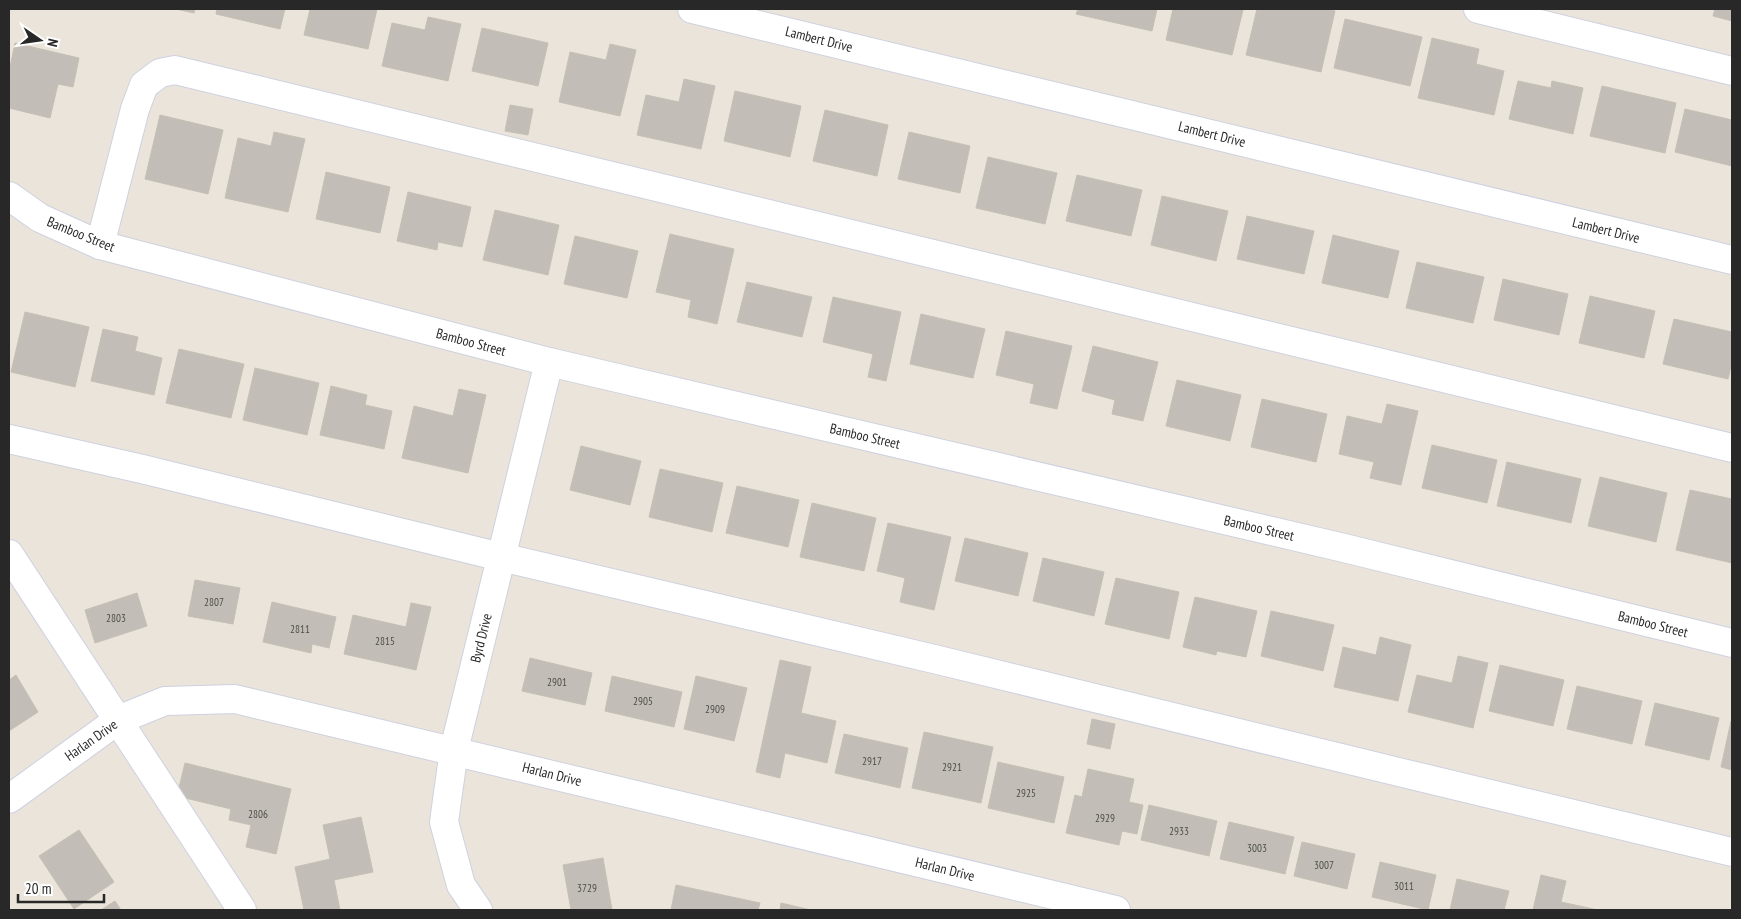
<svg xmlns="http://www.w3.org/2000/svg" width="1741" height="919" font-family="'PT Sans Narrow',sans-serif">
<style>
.building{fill:#c2beb7;stroke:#c5c0b4}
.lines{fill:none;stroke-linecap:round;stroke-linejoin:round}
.minor-casing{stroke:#cfd1e1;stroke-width:30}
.minor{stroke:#fff;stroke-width:28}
.labels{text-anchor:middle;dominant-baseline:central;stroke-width:4;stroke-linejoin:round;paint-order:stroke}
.number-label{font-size:11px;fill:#4e4e4c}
.street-label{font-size:14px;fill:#282828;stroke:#fff}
</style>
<rect width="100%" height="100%" fill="#eae4da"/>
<g class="building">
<path d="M176 9H195L194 13Z"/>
<path d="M217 9H285L280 29 216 14Z"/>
<path d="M310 9H377L368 49 304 35Z"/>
<path d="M1078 9H1157L1152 31 1076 14Z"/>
<path d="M1173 9 1243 10 1232 55 1166 40Z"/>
<path d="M1257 9H1324L1335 11 1321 72 1246 55Z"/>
<path d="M1715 9H1732V21L1713 16Z"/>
<path d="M428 17 461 24 448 81 382 66 392 23 425 30Z"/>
<path d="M1345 19 1422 37 1410 86 1334 68Z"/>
<path d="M482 28 548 43 538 86 472 71Z"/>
<path d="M1432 38 1479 49 1476 64 1504 71 1494 115 1418 98Z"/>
<path d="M15 43 79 58 73 87 58 84 50 118 9 108V72Z"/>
<path d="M610 44 636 50 620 116 559 102 570 52 606 60Z"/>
<path d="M684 79 715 86 701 149 637 135 646 95 679 102Z"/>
<path d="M1518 81 1551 88 1552 81 1583 88 1573 134 1509 119Z"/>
<path d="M1602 86 1676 103 1665 153 1590 136Z"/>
<path d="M735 91 801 106 790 157 724 141Z"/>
<path d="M510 105 533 109 528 135 505 131Z"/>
<path d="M1685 109 1732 120V166L1675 152Z"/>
<path d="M825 110 888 125 877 176 813 161Z"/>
<path d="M160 115 223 130 208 194 145 179Z"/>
<path d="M274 132 305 139 288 212 225 198 238 138 271 146Z"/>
<path d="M909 132 970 146 960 193 898 179Z"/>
<path d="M988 157 1057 173 1045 224 976 208Z"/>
<path d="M326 172 390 187 380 233 316 219Z"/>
<path d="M1077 175 1142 190 1131 236 1066 221Z"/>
<path d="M408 192 471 207 462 247 438 242 437 250 397 241Z"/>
<path d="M1162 196 1228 211 1216 261 1151 245Z"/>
<path d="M495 210 559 225 548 275 483 260Z"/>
<path d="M1247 216 1314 231 1304 274 1237 259Z"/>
<path d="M670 234 734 249 717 324 688 317 691 300 656 292Z"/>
<path d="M1333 235 1399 251 1388 298 1322 283Z"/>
<path d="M575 236 638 251 627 298 564 284Z"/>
<path d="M1417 262 1484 277 1473 323 1406 308Z"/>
<path d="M1503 279 1568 294 1559 335 1494 320Z"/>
<path d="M747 282 812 297 802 337 737 322Z"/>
<path d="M1590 296 1655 311 1644 358 1579 343Z"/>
<path d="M833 297 901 312 886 381 868 377 873 354 823 342Z"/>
<path d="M25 312 89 327 75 387 11 372Z"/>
<path d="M921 314 985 329 973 378 910 364Z"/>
<path d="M1674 319 1732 332V362L1728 379 1663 364Z"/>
<path d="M103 329 138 337 135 351 162 358 154 395 91 381Z"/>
<path d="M1006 331 1072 346 1057 409 1030 403 1034 384 996 375Z"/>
<path d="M1093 346 1158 362 1143 421 1112 414 1115 400 1082 391Z"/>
<path d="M179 349 244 364 231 418 166 403Z"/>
<path d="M255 368 319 383 307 435 243 420Z"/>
<path d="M1177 380 1241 395 1230 441 1166 426Z"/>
<path d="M331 386 367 395 365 405 392 411 384 449 320 435Z"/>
<path d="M459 389 486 395 468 473 402 458 414 406 453 416Z"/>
<path d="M1262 399 1327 414 1316 462 1251 447Z"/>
<path d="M1387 404 1418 411 1401 485 1370 478 1374 462 1339 454 1347 416 1382 424Z"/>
<path d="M1432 445 1497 460 1487 503 1422 488Z"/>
<path d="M581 446 641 461 630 505 570 490Z"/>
<path d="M1507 462 1581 479 1571 523 1497 506Z"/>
<path d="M660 469 723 483 712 532 649 517Z"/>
<path d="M1600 477 1667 493 1656 542 1588 526Z"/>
<path d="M737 486 799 500 788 547 726 533Z"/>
<path d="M1690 490 1732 499V563L1676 550Z"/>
<path d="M812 503 876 518 864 571 800 557Z"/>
<path d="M888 523 951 537 934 610 900 602 905 578 877 571Z"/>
<path d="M965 538 1028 553 1018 596 955 581Z"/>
<path d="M1043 558 1104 572 1094 616 1033 601Z"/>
<path d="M1116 578 1179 592 1169 639 1105 624Z"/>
<path d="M195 580 240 588 233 624 188 616Z"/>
<path d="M137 593 147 626 95 643 85 610Z"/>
<path d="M1195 597 1257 611 1246 657 1217 651 1216 655 1183 647Z"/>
<path d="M272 602 336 617 329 648 312 644 311 653 263 642Z"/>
<path d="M411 603 431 607 416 670 344 654 353 615 406 627Z"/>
<path d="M1271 611 1334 625 1323 671 1261 656Z"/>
<path d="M1380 637 1411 645 1398 701 1334 687 1343 647 1376 655Z"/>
<path d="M1458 656 1488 663 1473 728 1408 712 1417 675 1452 683Z"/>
<path d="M530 658 592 673 585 705 522 691Z"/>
<path d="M780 660 811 667 801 713 836 721 827 763 785 753 780 778 756 772Z"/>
<path d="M1500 665 1564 680 1553 726 1489 711Z"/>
<path d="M16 675 38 712 9 731V680Z"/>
<path d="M612 676 682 692 674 727 605 711Z"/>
<path d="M696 676 747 688 734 741 684 729Z"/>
<path d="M1577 686 1642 701 1632 744 1567 729Z"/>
<path d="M1655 703 1719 718 1709 760 1645 745Z"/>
<path d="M1092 719 1115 724 1110 749 1087 744Z"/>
<path d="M1731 721H1732V770L1721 767Z"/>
<path d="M924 732 993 747 981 803 912 788Z"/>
<path d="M844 734 908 748 900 788 835 773Z"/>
<path d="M998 762 1064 777 1054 823 988 808Z"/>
<path d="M185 763 291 789 276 854 246 847 251 825 229 820 231 809 177 796Z"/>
<path d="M1088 769 1134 779 1129 802 1143 805 1137 834 1122 831 1119 845 1066 833 1075 795 1082 797Z"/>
<path d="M1149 805 1217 821 1209 856 1141 840Z"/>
<path d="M361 817 373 872 334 880 340 910H304L295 867 330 859 323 825Z"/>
<path d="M1229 822 1294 837 1285 874 1220 859Z"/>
<path d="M79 830 114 882 74 909 39 856Z"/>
<path d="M1302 842 1355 854 1347 889 1294 876Z"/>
<path d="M603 858 612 910H571L563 865Z"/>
<path d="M1380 862 1436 875 1428 910 1372 897Z"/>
<path d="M1541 875 1566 881 1561 902 1598 910H1533Z"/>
<path d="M1457 879 1509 891 1504 910H1450Z"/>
<path d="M676 885 760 903 758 910H671Z"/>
<path d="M115 901 121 910H101Z"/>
<path d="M781 903 811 910H780Z"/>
</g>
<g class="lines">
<g class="minor-casing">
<g id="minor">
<path d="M692 9 1732 260"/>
<path d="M1478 9 1732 71"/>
<path d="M9 196 40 218 100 245 549 362 1344 548 1732 643"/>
<path d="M100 245 135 109 144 85 160 73 175 70 1732 448"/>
<path d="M9 439 142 469 501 557 934 659 1411 775 1732 852"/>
<path d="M9 554 242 910"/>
<path d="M9 799 118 720 165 701 235 699 1116 910"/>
<path d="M478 910 461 885 444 822 454 750 549 362"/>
</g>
</g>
<use href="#minor" class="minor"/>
</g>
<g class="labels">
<g class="number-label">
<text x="214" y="602">2807</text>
<text x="116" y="618">2803</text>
<text x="300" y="629">2811</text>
<text x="385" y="641">2815</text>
<text x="557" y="682">2901</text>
<text x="643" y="701">2905</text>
<text x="715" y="709">2909</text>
<text x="872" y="761">2917</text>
<text x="952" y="767">2921</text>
<text x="1026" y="793">2925</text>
<text x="258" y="814">2806</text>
<text x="1105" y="818">2929</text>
<text x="1179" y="831">2933</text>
<text x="1257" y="848">3003</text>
<text x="1324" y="865">3007</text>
<text x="1404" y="886">3011</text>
<text x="587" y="888">3729</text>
</g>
<g class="street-label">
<text transform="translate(819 39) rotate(14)">Lambert Drive</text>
<text transform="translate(1212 134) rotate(14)">Lambert Drive</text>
<text transform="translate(1606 230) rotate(14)">Lambert Drive</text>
<text transform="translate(81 234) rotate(22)">Bamboo Street</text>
<text transform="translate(471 342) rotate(15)">Bamboo Street</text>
<text transform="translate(865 436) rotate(13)">Bamboo Street</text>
<text transform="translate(1259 528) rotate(13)">Bamboo Street</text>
<text transform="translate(1653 624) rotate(14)">Bamboo Street</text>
<text transform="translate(481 638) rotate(-76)">Byrd Drive</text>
<text transform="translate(91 740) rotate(-35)">Harlan Drive</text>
<text transform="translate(552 774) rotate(14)">Harlan Drive</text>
<text transform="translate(945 869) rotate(14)">Harlan Drive</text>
</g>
</g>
<rect width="1741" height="919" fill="none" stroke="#282828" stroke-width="20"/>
<g transform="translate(40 40) rotate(103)" stroke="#ffffff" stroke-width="4" paint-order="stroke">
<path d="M0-4L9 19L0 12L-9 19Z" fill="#282828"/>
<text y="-8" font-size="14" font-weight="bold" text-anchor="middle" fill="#282828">N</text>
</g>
<path d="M18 894v8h86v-8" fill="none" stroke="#282828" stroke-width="2.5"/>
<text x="25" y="894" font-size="15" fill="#282828" stroke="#ffffff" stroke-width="4" paint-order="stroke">20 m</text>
</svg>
